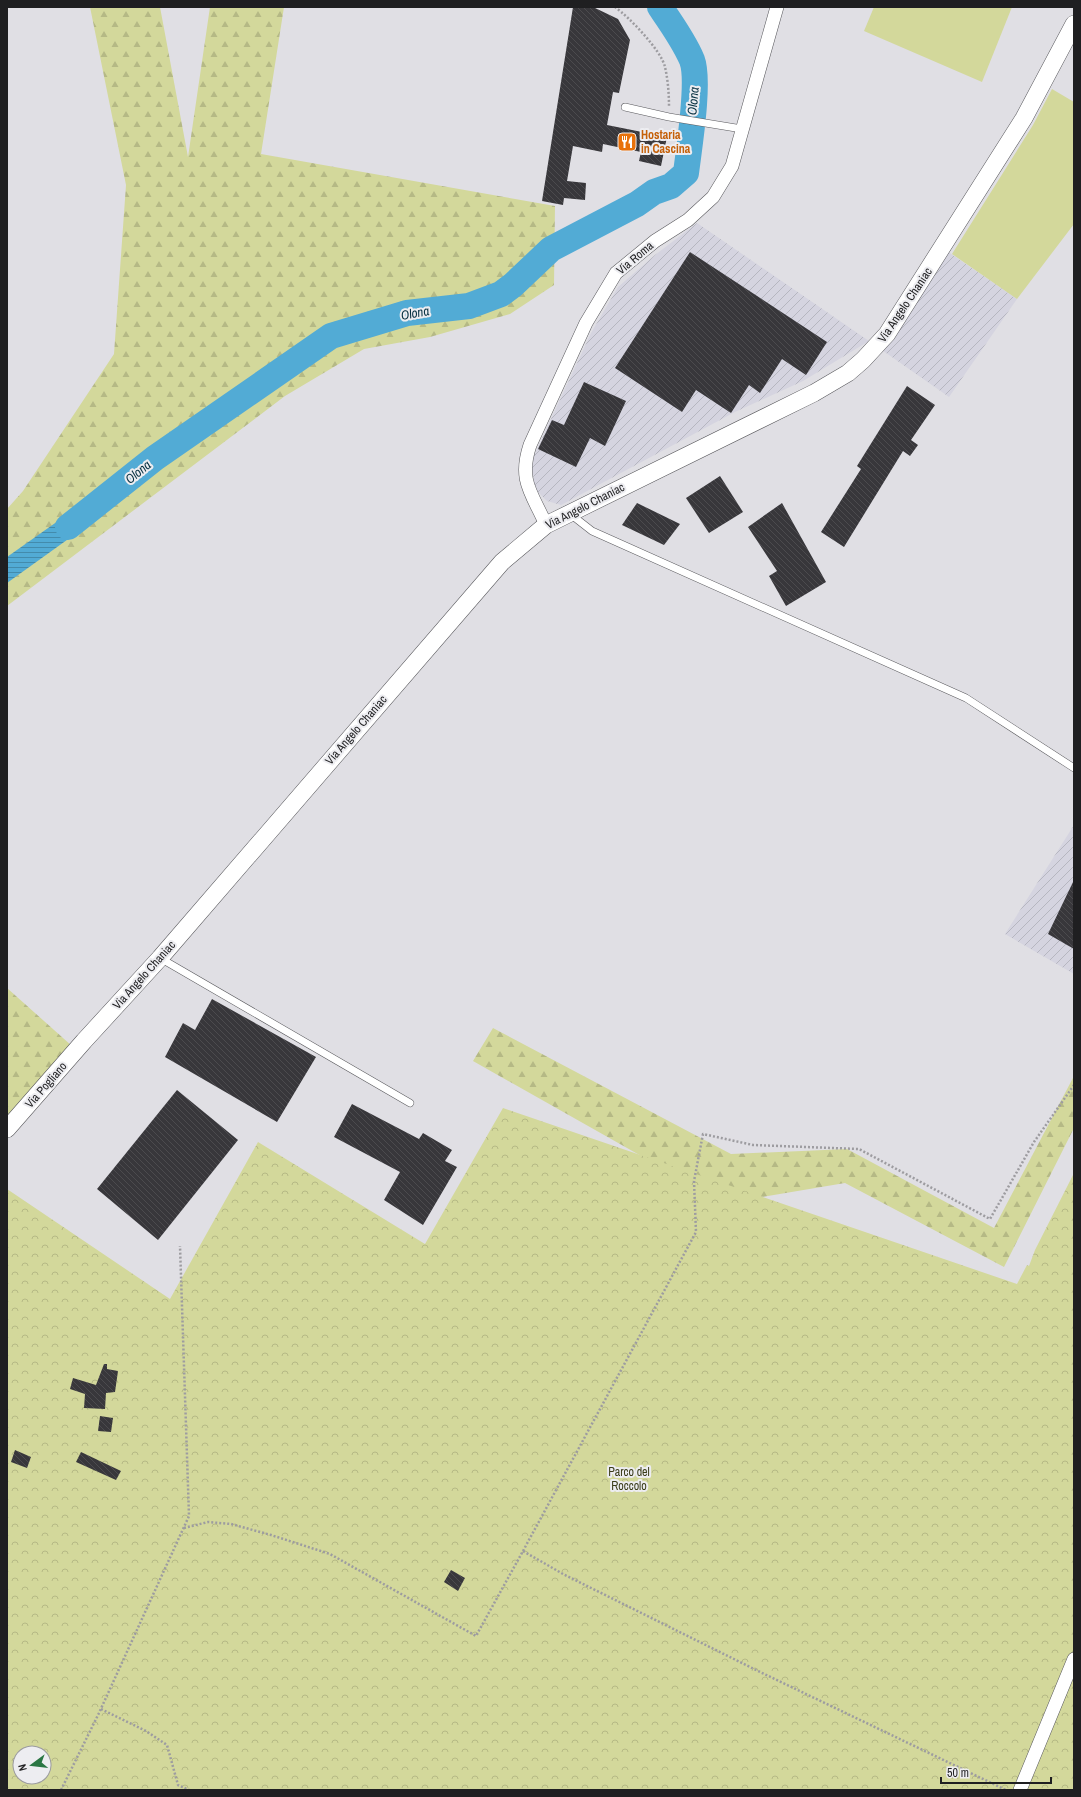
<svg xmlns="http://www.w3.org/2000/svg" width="1081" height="1797" font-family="'Archivo Narrow',sans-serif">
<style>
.industrial{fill:url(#industrial-furrows)}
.grass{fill:#d3d89b}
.forest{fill:url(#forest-firs)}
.park{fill:url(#park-crowns);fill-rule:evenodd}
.water{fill:url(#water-rules)}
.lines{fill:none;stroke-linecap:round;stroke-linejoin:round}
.river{stroke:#52abd5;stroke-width:26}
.building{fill:url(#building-back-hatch)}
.service-casing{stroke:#59595d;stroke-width:8}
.minor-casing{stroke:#59595d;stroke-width:14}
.tertiary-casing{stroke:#59595d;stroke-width:18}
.path{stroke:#9d9ca0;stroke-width:2.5;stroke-dasharray:2 2;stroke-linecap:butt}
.service{stroke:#fff;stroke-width:7}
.minor{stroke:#fff;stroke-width:13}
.tertiary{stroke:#fff;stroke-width:17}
.labels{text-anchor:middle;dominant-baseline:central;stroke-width:4;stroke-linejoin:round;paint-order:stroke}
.food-label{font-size:12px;font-weight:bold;fill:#c56008;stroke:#ededf1;text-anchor:start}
.street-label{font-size:12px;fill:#1f1f21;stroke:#ededf1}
.park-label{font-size:12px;fill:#3a3c19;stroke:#ededf1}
.water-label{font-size:13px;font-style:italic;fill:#052f40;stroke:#ededf1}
</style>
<defs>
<pattern id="industrial-furrows" width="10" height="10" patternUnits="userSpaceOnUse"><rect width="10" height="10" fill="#d5d4e0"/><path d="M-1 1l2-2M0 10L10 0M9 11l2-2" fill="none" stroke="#b6b6c0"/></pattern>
<pattern id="forest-firs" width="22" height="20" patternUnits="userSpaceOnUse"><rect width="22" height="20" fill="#d3d89b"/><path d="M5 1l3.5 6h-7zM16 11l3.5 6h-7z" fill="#b5b985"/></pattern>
<pattern id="park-crowns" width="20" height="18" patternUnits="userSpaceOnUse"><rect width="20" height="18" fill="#d3d89b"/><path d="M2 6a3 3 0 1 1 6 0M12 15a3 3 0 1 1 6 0" fill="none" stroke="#b5b985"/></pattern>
<pattern id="water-rules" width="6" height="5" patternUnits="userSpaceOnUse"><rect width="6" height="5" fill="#52abd5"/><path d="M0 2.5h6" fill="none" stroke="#438bac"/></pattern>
<pattern id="building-back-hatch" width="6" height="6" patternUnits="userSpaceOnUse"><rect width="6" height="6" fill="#38373b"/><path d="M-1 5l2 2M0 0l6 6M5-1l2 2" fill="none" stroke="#4c4b4e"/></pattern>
</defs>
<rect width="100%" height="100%" fill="#e0dfe4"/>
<g class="industrial">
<path d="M697 223 869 341 803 381 735 412 561 505 547 501 535 489 531 462 591 333 618 287 655 255Z"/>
<path d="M944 249 1017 299 949 397 879 348Z"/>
<path d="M1074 825V974L1005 934Z"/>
</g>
<g class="grass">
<path d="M874 7H1012L982 82 864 31Z"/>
<path d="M1052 89 1074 102V224L1017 299 952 254 1033 125Z"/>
</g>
<g class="forest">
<path d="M90 7H160L188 157 210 7H284L261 154 555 206 554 285 510 314 430 337 364 349 285 396 7 606V509L23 491 114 354 126 185Z"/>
<path d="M7 988 72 1046 7 1116Z"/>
<path d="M493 1028 731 1154 847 1149 994 1228 1074 1076V1128L1004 1267 845 1183 732 1202 689 1183 473 1061Z"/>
</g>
<path class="park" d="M503 1108 1017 1284 1027 1265 1029 1266 1035 1250 1074 1173V1790H7V1189L170 1299 258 1142 425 1244ZM20 1753H44V1777H20Z"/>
<path class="water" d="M86 499 104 511 85 527 7 583V557L58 521Z"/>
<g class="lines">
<path class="river" d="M68 527 155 458 331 336 407 313 469 306 501 294 513 285 551 249 637 204 654 192 671 186 686 173C689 148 700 81 692 60 684 41 671 23 660 7"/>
</g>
<g class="building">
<path d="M573 7H593L618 19 630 40 619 93 613 92 607 125 667 137 661 166 639 161 641 152 603 144 602 152 573 146 567 181 586 183 585 200 564 198 563 205 542 201Z"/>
<path d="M690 252 827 342 806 375 782 359 760 393 749 385 731 413 696 390 682 412 615 368Z"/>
<path d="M584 382 626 401 605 446 590 438 576 467 538 449 552 420 564 425Z"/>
<path d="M907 386 935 405 911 440 918 445 910 456 903 451 844 547 821 532 861 469 857 466Z"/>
<path d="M720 476 743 512 709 533 686 498Z"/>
<path d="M637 503 680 524 664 545 622 525Z"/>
<path d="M782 503 826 582 786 606 769 576 777 571 748 527Z"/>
<path d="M1074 880V949L1048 934Z"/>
<path d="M212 999 316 1057 277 1122 165 1057 183 1023 195 1030Z"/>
<path d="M177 1090 238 1140 158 1240 97 1189Z"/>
<path d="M352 1104 419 1139 423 1133 452 1150 445 1161 457 1167 423 1225 384 1200 400 1172 334 1137Z"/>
<path d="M104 1364H107V1369L118 1371 115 1392 106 1393 105 1409 84 1408 85 1394 70 1389 73 1378 96 1385Z"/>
<path d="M100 1416 113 1418 111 1432 98 1431Z"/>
<path d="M15 1450 31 1457 27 1468 11 1462Z"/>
<path d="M81 1452 121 1471 116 1480 76 1462Z"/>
<path d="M451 1570 465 1578 458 1591 444 1582Z"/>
</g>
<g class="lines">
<g class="service-casing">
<g id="service">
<path d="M625 107 669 117 742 129"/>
<path d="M569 513 592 531 966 698 1074 768"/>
<path d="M160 958 410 1103"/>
</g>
</g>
<g class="minor-casing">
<g id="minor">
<path d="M546 525C532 493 518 481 530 445L586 323 616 273 655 241 688 220 713 197 732 166 777 7"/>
<path d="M1020 1790 1074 1659"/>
</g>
</g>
<g class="tertiary-casing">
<path id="tertiary" d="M7 1129 84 1041 160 958 502 562 546 525 814 393 848 373 863 360 887 334 1024 118 1074 24"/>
</g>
<g class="path">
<path d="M615 7C629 17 661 50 665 67 668 80 669 94 669 107"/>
<path d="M184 1528 208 1522 231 1524 271 1535 330 1554 476 1636 523 1551 563 1574 756 1670 1006 1790"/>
<path d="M523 1551 696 1232 694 1181 703 1134 753 1145 859 1149 990 1219 1034 1142 1074 1085"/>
<path d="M101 1709 146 1731 167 1745 178 1785 189 1790"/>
<path d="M61 1790 99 1713 189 1516 180 1246"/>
</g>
<use href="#service" class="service"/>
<use href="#minor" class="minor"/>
<use href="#tertiary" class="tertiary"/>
</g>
<defs>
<g id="restaurant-square" transform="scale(1)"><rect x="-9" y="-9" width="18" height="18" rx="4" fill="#e8710a" stroke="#ededf1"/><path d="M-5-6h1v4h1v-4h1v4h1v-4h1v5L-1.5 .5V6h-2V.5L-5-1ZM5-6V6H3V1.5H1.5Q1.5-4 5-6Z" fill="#fff"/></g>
</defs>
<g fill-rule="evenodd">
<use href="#restaurant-square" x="627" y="142"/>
</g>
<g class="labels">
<g class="food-label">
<text x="641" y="135">Hostaria<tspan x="641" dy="14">in Cascina</tspan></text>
</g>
<g class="street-label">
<text transform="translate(635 258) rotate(-40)">Via Roma</text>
<text transform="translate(905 305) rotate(-56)">Via Angelo Chaniac</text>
<text transform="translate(585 506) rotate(-27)">Via Angelo Chaniac</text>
<text transform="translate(356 730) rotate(-49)">Via Angelo Chaniac</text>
<text transform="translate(144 975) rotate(-48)">Via Angelo Chaniac</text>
<text transform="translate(46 1085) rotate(-49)">Via Pogliano</text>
</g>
<g class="park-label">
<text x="629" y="1472">Parco del<tspan x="629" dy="14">Roccolo</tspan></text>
</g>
<g class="water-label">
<text transform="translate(693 101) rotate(-85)">Olona</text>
<text transform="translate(415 313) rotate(-10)">Olona</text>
<text transform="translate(138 472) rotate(-39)">Olona</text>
</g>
</g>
<rect width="1081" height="1797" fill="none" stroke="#1f1f21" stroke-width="16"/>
<g transform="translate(32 1765) rotate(255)"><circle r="19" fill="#ededf1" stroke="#9b9b9e"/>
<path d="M0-3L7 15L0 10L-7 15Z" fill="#2a7644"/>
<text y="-6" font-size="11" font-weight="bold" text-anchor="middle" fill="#1f1f21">N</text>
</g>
<path d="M941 1777v6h110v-6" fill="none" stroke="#1f1f21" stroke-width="2"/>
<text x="947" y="1777" font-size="12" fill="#1f1f21" stroke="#ededf1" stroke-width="3" paint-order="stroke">50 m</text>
</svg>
